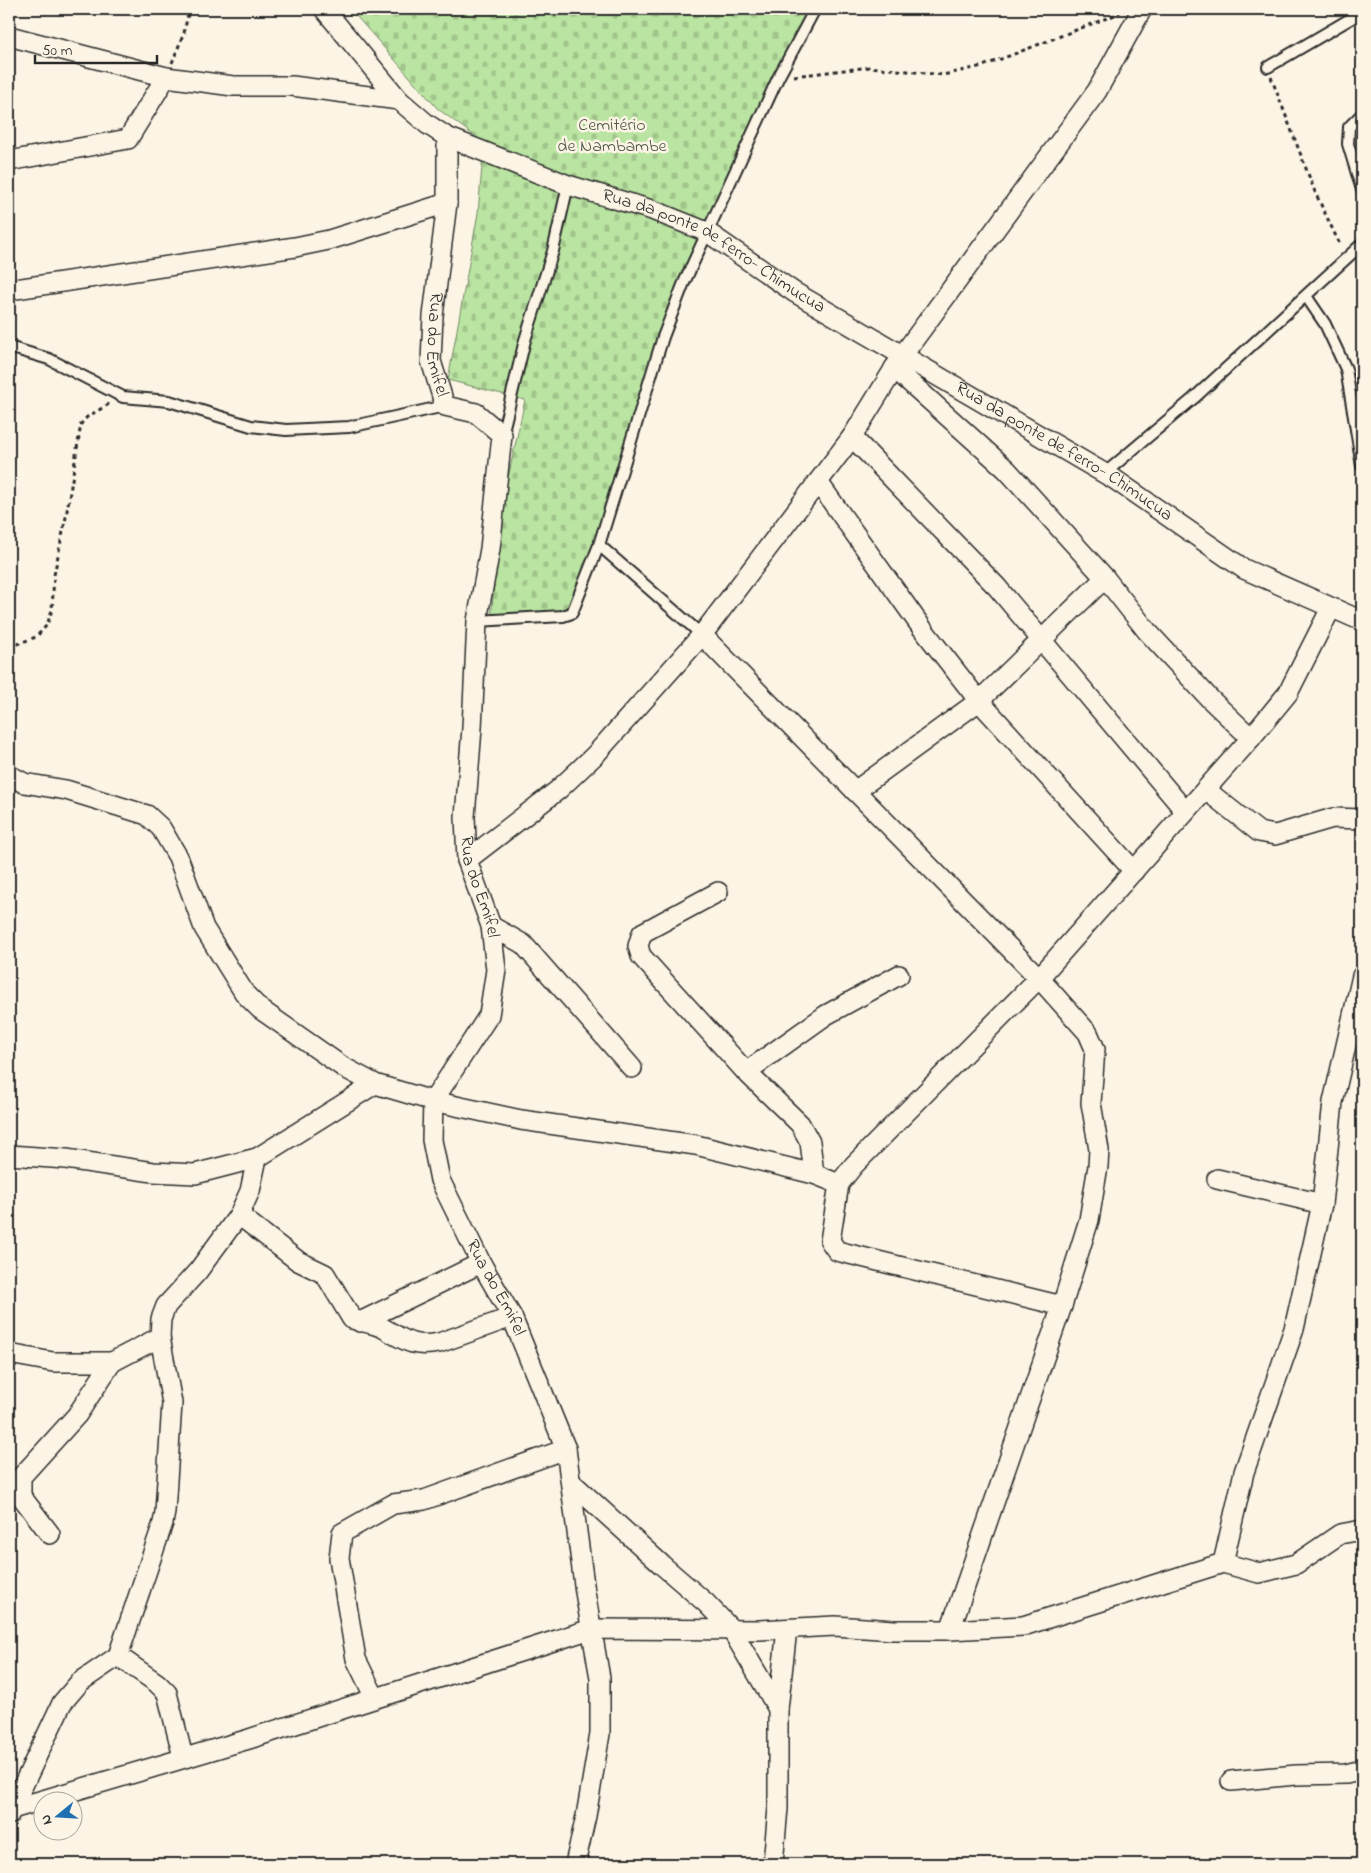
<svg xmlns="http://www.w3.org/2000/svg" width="1371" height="1873" font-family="'Indie Flower',sans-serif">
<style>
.cemetery{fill:url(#cemetery-stones);stroke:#728866}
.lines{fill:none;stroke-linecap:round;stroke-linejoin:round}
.lane-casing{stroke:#2b2b2b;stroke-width:14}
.street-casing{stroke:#2b2b2b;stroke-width:22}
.path{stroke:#2b2b2b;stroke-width:3;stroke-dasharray:4 4;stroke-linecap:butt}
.lane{stroke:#fcf5e5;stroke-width:10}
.street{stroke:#fcf5e5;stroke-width:19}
.labels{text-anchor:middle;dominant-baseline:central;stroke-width:5;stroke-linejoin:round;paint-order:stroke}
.park-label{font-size:18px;fill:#4f5948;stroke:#fcf5e5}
.street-label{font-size:18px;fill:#2b2b2b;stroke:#fcf5e5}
</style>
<defs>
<pattern id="cemetery-stones" width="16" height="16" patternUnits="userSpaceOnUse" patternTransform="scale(1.25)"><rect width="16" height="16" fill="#bae4a1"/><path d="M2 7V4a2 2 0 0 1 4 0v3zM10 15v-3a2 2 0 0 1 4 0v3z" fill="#a0c48b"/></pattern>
</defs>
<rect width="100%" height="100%" fill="#fcf5e5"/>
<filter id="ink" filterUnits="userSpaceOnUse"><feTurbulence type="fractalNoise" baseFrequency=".02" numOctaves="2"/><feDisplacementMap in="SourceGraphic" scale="10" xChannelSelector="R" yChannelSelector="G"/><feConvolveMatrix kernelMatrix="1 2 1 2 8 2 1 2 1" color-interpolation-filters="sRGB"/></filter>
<g filter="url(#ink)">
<path class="cemetery" d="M350 9H815L683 285 572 613 491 618 501 510 525 400 448 380 478 213 484 143 438 109Z"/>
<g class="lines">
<g class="lane-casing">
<g id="lane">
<path d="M1268 67 1362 12"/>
<path d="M1362 114 1349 127 1348 144 1362 190"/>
<path d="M1306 296 1325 324 1346 369 1362 466"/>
<path d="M9 347 49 359 123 397 169 401 251 426 286 430 349 427 445 406"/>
<path d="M502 435 525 340 553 251 568 185"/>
<path d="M1104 474 1194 398 1362 244"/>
<path d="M599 545 702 635"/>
<path d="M477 621 563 616 572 613 599 545 663 337 683 285 778 78 815 9"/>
</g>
</g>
<g class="street-casing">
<g id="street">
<path d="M324 9 399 100"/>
<path id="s1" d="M9 36 166 77 233 86H292L399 100 427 124 447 137 568 185 652 210 707 232 794 292 1114 479 1244 569 1362 621"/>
<path id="s2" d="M447 137V203L433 316 431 361 445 406 476 413 502 435 490 549 477 621 472 728 465 817 467 860 491 926 496 970 489 1015 433 1101 432 1140 440 1180 481 1263 512 1317 566 1449 585 1592 600 1678V1734L586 1816 575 1864"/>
<path d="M9 161 128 139 166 77"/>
<path d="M9 290 295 247 329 240 447 203"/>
<path d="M894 368 1007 470 1105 578 1147 631 1210 699 1251 738"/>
<path d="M852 437 997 587 1185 811"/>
<path d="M818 482 922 628 979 701 1134 871"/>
<path d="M702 635 1039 978 1088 1033 1095 1049 1091 1103 1099 1150 1098 1166 1089 1220 1062 1306 950 1630"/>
<path d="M9 775 24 783 66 790 147 815 161 828 178 857 204 928 245 994 260 1009 343 1067 375 1084 433 1101 521 1120 696 1145 814 1174 839 1184"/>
<path d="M1206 790 1259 832 1275 835 1333 818 1362 819"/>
<path d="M855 791 979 701 1105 578"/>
<path d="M467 860 558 790 595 755 702 635 852 437 902 356 1097 91 1142 9"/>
<path d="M718 892 642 933 638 946 641 956 746 1072 800 1124 810 1142 814 1174"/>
<path d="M491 926 523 944 632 1068"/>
<path d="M746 1072 826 1015 899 975"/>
<path d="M9 1155 66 1159 153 1172 195 1174 257 1158 375 1084"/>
<path d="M1217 1179 1322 1204"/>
<path d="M239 1215 298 1261 325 1274 352 1319C362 1322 374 1323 383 1328 405 1340 412 1348 439 1343L512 1317"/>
<path d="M1062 1306 837 1251 830 1241 839 1184 854 1165 1039 978 1251 738 1288 693 1331 608"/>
<path d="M360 1322 481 1263"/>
<path d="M9 1354 53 1362H112L160 1337"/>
<path d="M571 1482 662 1565 706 1603 731 1629 778 1709V1808L773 1864"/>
<path d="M50 1534 21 1496V1477L77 1415 112 1362"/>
<path d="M1223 1563 1244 1472 1294 1329 1322 1204 1333 1102 1362 976"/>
<path d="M118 1656 157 1683 167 1693 183 1757"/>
<path d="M375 1698 356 1659 339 1558 342 1533 393 1504 424 1500 566 1449"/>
<path d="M778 1709 787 1629"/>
<path d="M1231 1781 1296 1775 1346 1774 1362 1770"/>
<path d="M9 1810 249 1739 591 1629 759 1630 835 1626 894 1630H950L1023 1626 1223 1563 1259 1573 1296 1564 1340 1534 1362 1530"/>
<path d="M9 1815 62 1703 80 1682 118 1656 163 1523 165 1512 172 1403 160 1337 161 1319 166 1306 198 1271 239 1215 250 1191 257 1158"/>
</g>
</g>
<g class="path">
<path d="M172 63 184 33 189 9"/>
<path d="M794 76 870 67 943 75 983 66 1120 13"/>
<path d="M1271 77 1315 192 1341 247"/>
<path d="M9 647 36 637 47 625 52 610 54 575 66 517 81 424 87 417 109 404"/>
</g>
<use href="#lane" class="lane"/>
<use href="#street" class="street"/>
</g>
</g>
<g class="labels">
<g class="park-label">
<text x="612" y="126">Cemitério<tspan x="612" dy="21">de Nambambe</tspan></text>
</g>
<g class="street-label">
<text stroke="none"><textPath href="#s1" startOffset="749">Rua da ponte de ferro- Chimucua</textPath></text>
<text stroke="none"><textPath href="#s2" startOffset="209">Rua do Emifel</textPath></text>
<text stroke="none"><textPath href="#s1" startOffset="1154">Rua da ponte de ferro- Chimucua</textPath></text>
<text stroke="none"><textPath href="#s2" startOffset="794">Rua do Emifel</textPath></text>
<text stroke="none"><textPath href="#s2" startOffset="1229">Rua do Emifel</textPath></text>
</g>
</g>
<rect width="1371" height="1873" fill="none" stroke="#fcf5e5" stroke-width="30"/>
<rect x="15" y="15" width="1341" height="1843" fill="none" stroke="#2b2b2b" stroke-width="2" filter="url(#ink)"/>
<g transform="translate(58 1816) rotate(252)"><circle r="24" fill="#fcf5e5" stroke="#a8a49b"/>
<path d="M0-4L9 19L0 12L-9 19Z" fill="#1f6fb2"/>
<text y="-8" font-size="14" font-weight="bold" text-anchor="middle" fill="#2b2b2b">N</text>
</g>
<path d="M35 55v8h122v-8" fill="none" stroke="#2b2b2b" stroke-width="2.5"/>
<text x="42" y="55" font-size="15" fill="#2b2b2b" stroke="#fcf5e5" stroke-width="4" paint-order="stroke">50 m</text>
</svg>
